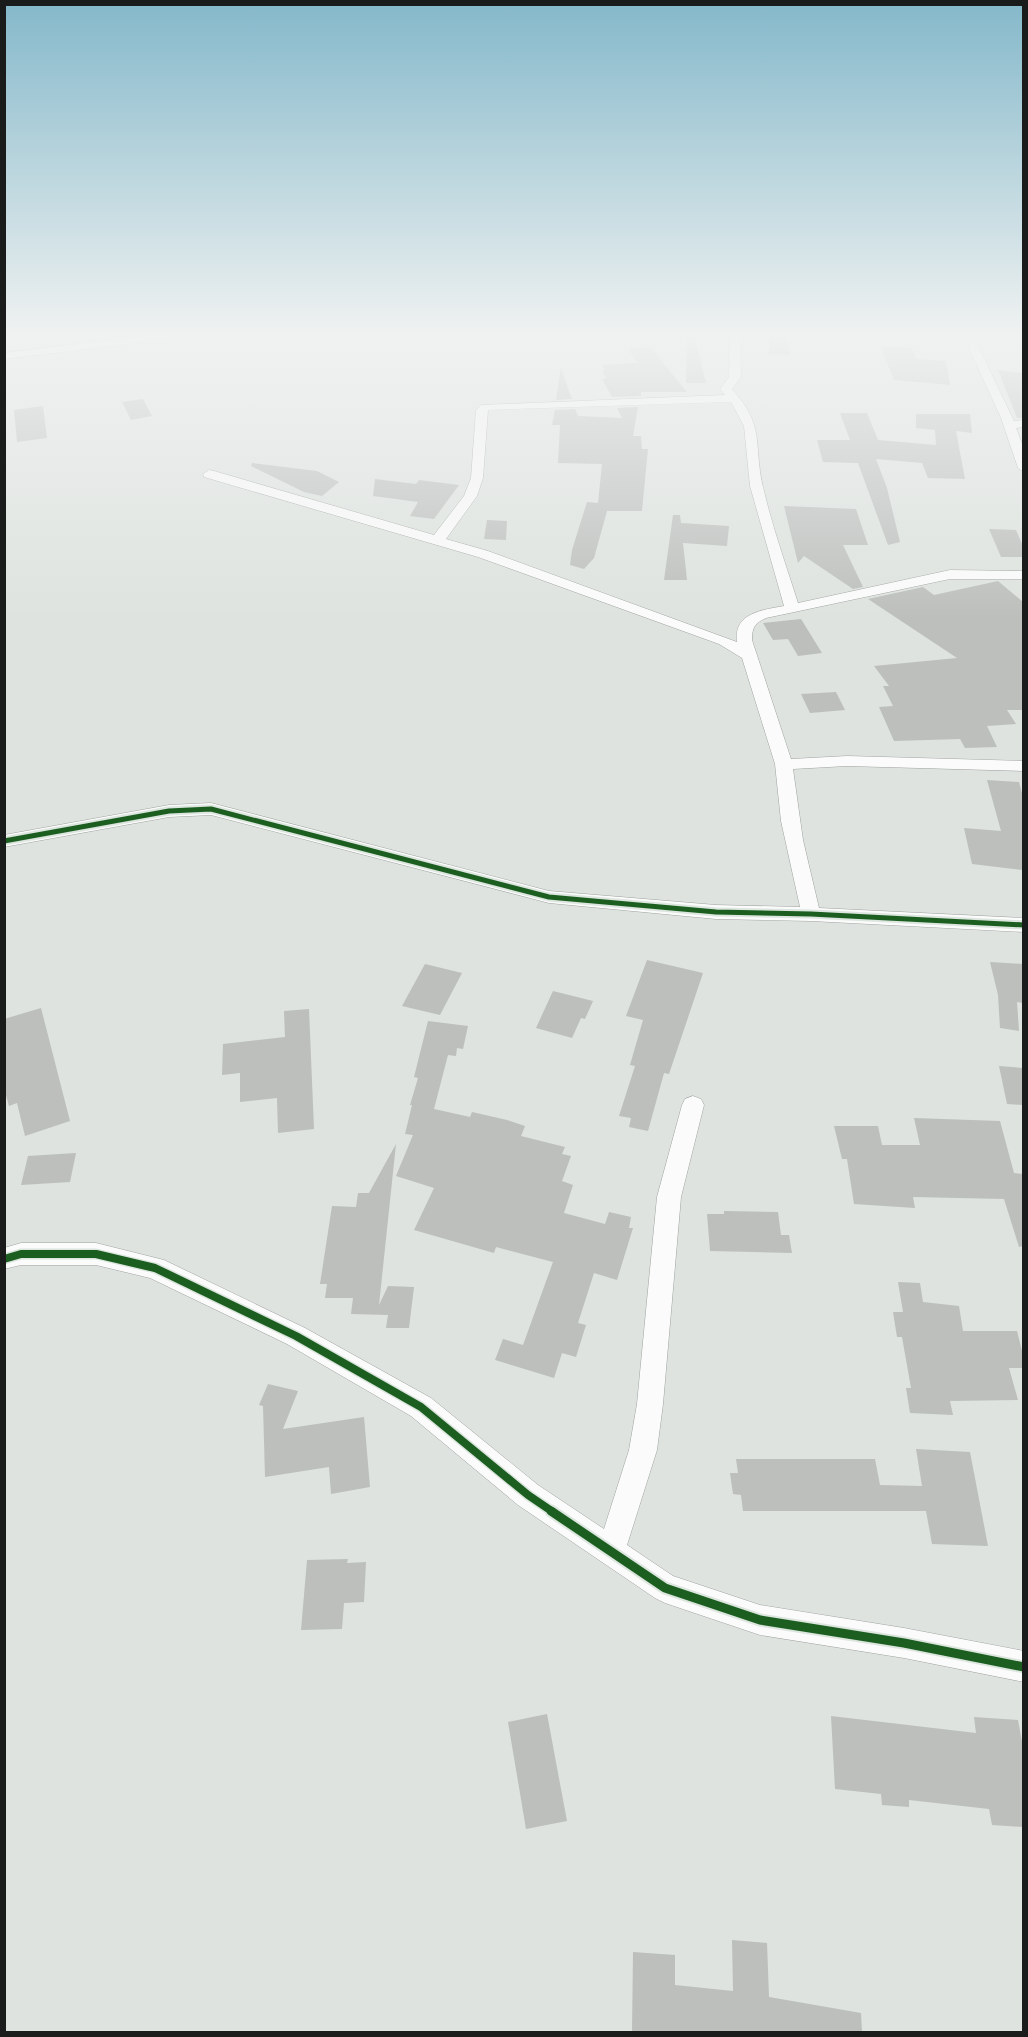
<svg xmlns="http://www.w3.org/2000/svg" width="1028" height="2037" font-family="Poppins,sans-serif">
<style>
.building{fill:#bcbfbc}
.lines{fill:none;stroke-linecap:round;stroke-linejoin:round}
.street-casing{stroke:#9fa3a0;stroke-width:1}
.street{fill:#fafbfa;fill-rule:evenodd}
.cycleway-far2-casing{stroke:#dce5de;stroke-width:9}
.cycleway-far1-casing{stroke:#dce5de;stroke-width:11}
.cycleway-casing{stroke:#dce5de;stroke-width:13}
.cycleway-far2{stroke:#1b5e20;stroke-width:5}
.cycleway-far1{stroke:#1b5e20;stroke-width:8}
.cycleway{stroke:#1b5e20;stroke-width:9}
</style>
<rect width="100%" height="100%" fill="#dee3df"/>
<g class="building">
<path d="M687 334H694L706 383H686Z"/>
<path d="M769 334H785L790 355 769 354Z"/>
<path d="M650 347 687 392H641V396L612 397 602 379 606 378 602 371H605L602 365 638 363 628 349Z"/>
<path d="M880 347H911L917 359 946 361 950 385 894 380Z"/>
<path d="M561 367 564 377 572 399 556 400Z"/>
<path d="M998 370 1023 373V418H1017Z"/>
<path d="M143 399 152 416 131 420 122 402Z"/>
<path d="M43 406 47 438 17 442 14 410Z"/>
<path d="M638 407 633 436H641L642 449H648L642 511H607L594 558 584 569 570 565 572 550 587 502 598 503 602 464 558 463 560 425H552L555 410 575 409 578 416 622 418 617 408Z"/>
<path d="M840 413H867L878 440 936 445 935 430 916 428V414H970L972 433 956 431 965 479 928 478 922 463 876 459 887 488 900 542 888 545 858 463 823 462 817 440H850Z"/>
<path d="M252 463 317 471 339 482 322 496 304 492 251 466Z"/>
<path d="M375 479 416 484 419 480 459 485 434 519 410 516 418 502 373 496Z"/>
<path d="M784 506 856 509 868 545H843L863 587 853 589 804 556 798 563Z"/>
<path d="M673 515H680L681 523 729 526 727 546 683 543 687 580H664Z"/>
<path d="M487 520 507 521 506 540 484 539Z"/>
<path d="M989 529 1016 530 1023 546V557H1001Z"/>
<path d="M998 581 1023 602V710H1007L1016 724 987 726 997 747 965 748 960 739 894 741 879 707 893 706 883 686H889L874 666 957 658 868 599 923 587 934 595Z"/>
<path d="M801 619 822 653 798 656 788 639 773 640 763 623Z"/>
<path d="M836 692 845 710 810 713 801 694Z"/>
<path d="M987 780 1019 782 1023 797V870L972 864 964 828 1001 831Z"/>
<path d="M647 960 703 973 669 1074 664 1073 648 1131 629 1127 631 1118 619 1116 635 1066 630 1065 643 1020 626 1016Z"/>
<path d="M990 962 1023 964V1003L1017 1002 1019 1031 1000 1028 998 995Z"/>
<path d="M425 964 462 973 440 1015 402 1006Z"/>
<path d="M553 991 593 1001 585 1019 581 1018 572 1038 536 1028Z"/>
<path d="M41 1008 70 1121 25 1136 17 1103 9 1106 4 1088V1019Z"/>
<path d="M309 1009 314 1129 278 1133 277 1098 240 1102V1073L222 1075 223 1044 285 1037 284 1011Z"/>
<path d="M428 1021 468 1026 463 1049 457 1048 456 1056 448 1055 434 1109 470 1117 472 1112 507 1120 525 1126 521 1136 565 1147 562 1154 571 1156 562 1181 573 1185 564 1213 605 1224 609 1212 631 1217 629 1228H633L617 1280 594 1273 578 1323 586 1325 576 1357 562 1353 554 1378 495 1360 503 1339 523 1345 553 1262 496 1247 494 1253 414 1230 434 1188 396 1176 413 1135 405 1134 412 1105H410L418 1078 414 1077Z"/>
<path d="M999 1066 1023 1068V1105L1007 1104Z"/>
<path d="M914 1118 1000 1121 1014 1173 1023 1174V1246L1019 1247 1004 1199 913 1197 915 1208 854 1204 847 1159H842L834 1126H878L882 1145H920Z"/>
<path d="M396 1144 379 1305 388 1286 414 1287 409 1328H386L388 1315 351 1314 353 1298H325L327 1284H320L332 1206 356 1207 358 1193H369Z"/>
<path d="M76 1153 70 1182 21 1185 28 1156Z"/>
<path d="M724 1211 778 1212 781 1235H789L792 1253 710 1251 707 1214H724Z"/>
<path d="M898 1282 920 1283 923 1302 959 1306 963 1331H1017L1023 1355V1368H1009L1018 1400 950 1401 953 1415 910 1413 906 1388H911L902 1337H897L893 1312H903Z"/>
<path d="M268 1384 298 1391 283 1429 364 1417 370 1487 331 1494 329 1467 265 1477 263 1406 259 1405Z"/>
<path d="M916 1449 970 1452 988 1546 932 1544 926 1511H743L741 1495 733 1494 730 1473H738L736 1459H875L880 1485 922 1486Z"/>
<path d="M348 1559 347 1563 366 1562 364 1602 344 1603 342 1629 301 1630 307 1560Z"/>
<path d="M547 1714 567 1821 526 1829 508 1722Z"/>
<path d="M831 1716 976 1733 974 1717 1018 1720 1023 1747V1827L992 1825 989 1809 909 1800V1807L882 1805 881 1794 835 1789Z"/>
<path d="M732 1940 767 1943 769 1997 861 2013 862 2032H632L633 1952 675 1955V1985L733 1991Z"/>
</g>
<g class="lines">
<g class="street-casing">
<g id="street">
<path d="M159 334H191L186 337 4 359V353Z"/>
<path d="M730 334H740L741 377 732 389C766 427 753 443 763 487 772 526 786 565 798 603L950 570 1024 571V579H950L766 618C755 623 752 627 752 640L791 759 847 756 1024 761V771L847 766 793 769 803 840 819 908 1024 918V932L811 921 716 919 549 903 211 815 169 817 4 847V835L169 805 211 803 549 891 716 905 800 907 781 821 775 764 742 658 719 644 478 557 204 477 203 474 209 470 214 471 434 535 464 496 471 478 476 410 481 405 725 395 720 389 729 377ZM731 402 744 426 750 486 784 606C762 610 733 613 737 642L488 551 446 539 477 496 483 478 488 410Z"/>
<path d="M973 343 978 346 1014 421 1024 420V427L1016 428 1024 449V472L1018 468 1001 418 968 346Z"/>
<path d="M693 1096 701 1099 704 1105 681 1197 663 1404 657 1450 627 1545 673 1576 760 1605 904 1628 1024 1651V1682L904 1658 760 1635 665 1603 655 1598 518 1505 411 1416 287 1344 150 1278 96 1265H21L4 1269V1248L21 1243H96L164 1260 305 1328 431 1398 538 1485 604 1529 629 1450 637 1404 657 1197 682 1105 685 1099Z"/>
</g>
</g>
<use href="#street" class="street"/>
<g class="cycleway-far2-casing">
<path id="cycleway-far2" d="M4 841 169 811 211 809 549 897 716 912 811 914 1024 925"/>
</g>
<g class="cycleway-far1-casing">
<path id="cycleway-far1" d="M4 1259 21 1254H96L155 1268 296 1336 421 1407 528 1495 553 1512"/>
</g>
<g class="cycleway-casing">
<path id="cycleway" d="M551 1511 665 1588 760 1620 904 1643 1024 1667"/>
</g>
<use href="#cycleway-far2" class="cycleway-far2"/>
<use href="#cycleway-far1" class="cycleway-far1"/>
<use href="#cycleway" class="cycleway"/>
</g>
<linearGradient id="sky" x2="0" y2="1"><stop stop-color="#84b8ca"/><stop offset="0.54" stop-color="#f0f2f1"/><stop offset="1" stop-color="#f0f2f1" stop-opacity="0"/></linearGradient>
<rect width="1028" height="619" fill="url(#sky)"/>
<rect width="1028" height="2037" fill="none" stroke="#191c1a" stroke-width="12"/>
</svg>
